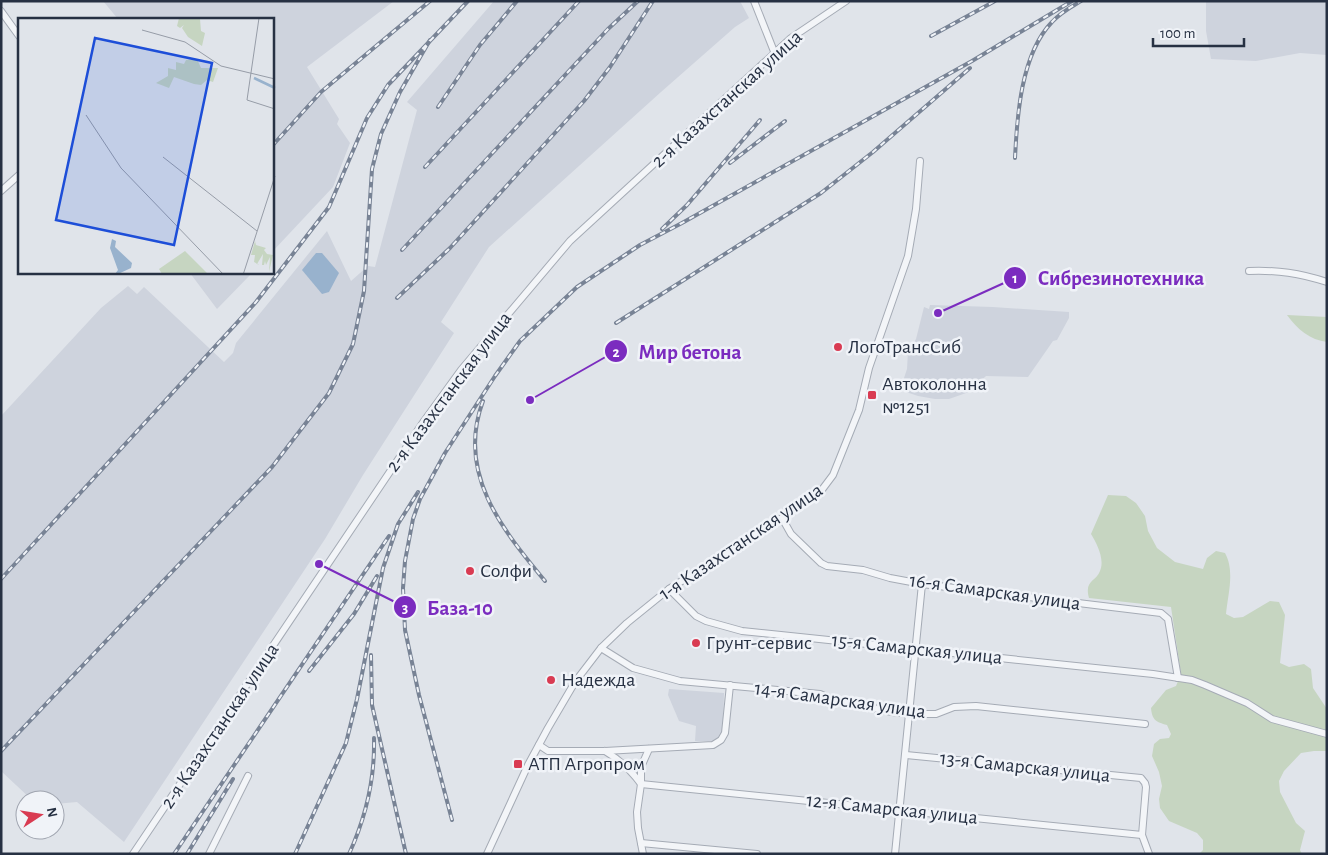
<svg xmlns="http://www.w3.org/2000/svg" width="1328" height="855" font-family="'Alegreya Sans',sans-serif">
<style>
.built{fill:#ced3dd}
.green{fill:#c6d5c1}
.water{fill:#98b2cd}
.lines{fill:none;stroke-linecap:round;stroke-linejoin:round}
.minor-casing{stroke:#a5abb5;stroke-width:8}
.minor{stroke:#f3f5f8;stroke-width:6}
.rail-casing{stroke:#788395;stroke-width:4}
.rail{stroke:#f0f3f8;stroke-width:2;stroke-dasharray:5.5;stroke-linecap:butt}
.poi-dot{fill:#d93b52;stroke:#f0f3f8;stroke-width:2}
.labels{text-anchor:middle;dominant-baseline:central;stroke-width:5;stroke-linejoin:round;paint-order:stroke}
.street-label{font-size:20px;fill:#273143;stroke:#f0f3f8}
.poi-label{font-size:20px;fill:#273143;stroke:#f0f3f8;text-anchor:start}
.inset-river{fill:none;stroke:#98b2cd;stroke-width:2.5}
.inset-road{fill:none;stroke:#969ca7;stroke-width:1}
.view{fill:#1d4ed8;fill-opacity:0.15;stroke:#1d4ed8;stroke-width:2.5}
.inset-edge{fill:none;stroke:#273143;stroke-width:2.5}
.leader{fill:none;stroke:#7b2cbf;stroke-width:2}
.callout-dot{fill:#7b2cbf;stroke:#f0f3f8;stroke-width:2}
.mark-label{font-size:15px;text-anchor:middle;font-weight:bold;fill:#fff}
.callout-label{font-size:21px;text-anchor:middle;font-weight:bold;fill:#7b2cbf;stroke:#f0f3f8;stroke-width:5;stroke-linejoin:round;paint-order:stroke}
</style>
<rect width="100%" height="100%" fill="#e0e4ea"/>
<g class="built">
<path d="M103 1H394L307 67 339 119 337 124 350 143 333 187 273 251 272 19H118Z"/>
<path d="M494 1H740L749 18 735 27 661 92 489 247 441 322 454 333 363 475 325 539 124 842 77 802 55 804V800H32L1 771V416L101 308 128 286 137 294 144 287 224 362 233 353 236 343 327 231 351 281 368 266 375 267 417 110 407 102Z"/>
<path d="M1206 1H1327V55L1300 53 1256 61 1211 59 1206 31Z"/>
<path d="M190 273H252L217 309Z"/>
<path d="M930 305 993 307 1069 312V318L1057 340 1053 341 1028 377 986 376 969 392 949 399H935L918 396 900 390 907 369 908 352 916 339 924 307 929 309Z"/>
<path d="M669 689 724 693 723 732 720 738 713 741H695L696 726 679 721 668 695Z"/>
</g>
<g class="green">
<path d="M1287 315 1327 317V342C1310 340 1297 329 1287 315Z"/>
<path d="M1108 495 1126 496 1136 503 1145 516 1148 531 1157 548 1175 562 1203 569 1207 558 1216 551 1225 553C1235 571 1228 594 1226 614L1234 618 1243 617 1270 601 1279 602 1285 615 1280 663 1289 667 1304 664 1311 669 1313 688 1327 709V751H1314L1301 753 1284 771 1279 781 1280 792 1296 823 1305 831 1300 850 1302 854H1199L1203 850V840L1197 833 1169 821 1160 808 1159 799 1162 786 1159 772 1152 756 1154 744 1160 739 1169 738 1171 734 1167 725C1156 722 1152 720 1151 708L1166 690 1176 686 1181 674 1171 607 1089 598C1084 580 1096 582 1100 571 1105 559 1097 544 1091 534Z"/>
</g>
<path class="water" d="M316 253H322L339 273 329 292 322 294 302 270Z"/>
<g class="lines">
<g class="minor-casing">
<g id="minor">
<path d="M754 1 775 54"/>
<path d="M1 11 19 36"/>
<path d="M1 191 19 175"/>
<path d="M1249 271C1278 270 1299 273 1327 282"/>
<path d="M782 518 791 534 821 563 827 566 863 570 890 578 922 584 1161 613 1168 619 1178 678"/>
<path d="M669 589 696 616 706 621 742 631 1153 674 1192 680 1205 685 1247 703 1272 719 1327 734"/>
<path d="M601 648 633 668 680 681 820 694 831 699 892 712 910 714H936L954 707 976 706 1145 724"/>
<path d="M539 745 548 751H605L713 745 721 740 725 733 730 685"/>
<path d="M605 751C620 760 631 770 641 784L1142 835"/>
<path d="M906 755 1141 778 1145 783 1146 787 1142 835 1149 854"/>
<path d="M641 843 757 854"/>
<path d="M133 854 424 421 461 370 570 241 791 38 846 1"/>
<path d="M209 854 248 776"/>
<path d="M487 854 528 765 548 728 575 682 601 648 627 623 669 589 782 518 821 491 833 475 859 410 869 368 908 256 916 209 920 161"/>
<path d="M643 854 638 828 637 812 641 784V767L649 749"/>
<path d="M895 854 922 584"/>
</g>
</g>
<use href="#minor" class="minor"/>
<g class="rail-casing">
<g id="rail">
<path d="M931 36 995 1"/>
<path d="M438 107 480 45 517 1"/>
<path d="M272 146 321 92 430 1"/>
<path d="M1015 158C1017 116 1021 54 1052 22 1060 13 1071 7 1081 1"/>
<path d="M730 163 785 121"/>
<path d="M425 167 579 1"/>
<path d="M662 229 687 205 760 120"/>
<path d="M402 250 608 29 638 1"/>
<path d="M397 298 450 248 584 101 610 67 653 1"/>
<path d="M616 323 821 193 873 152 970 68"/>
<path d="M483 401C456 473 502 529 545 581"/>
<path d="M1 579 256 302 329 207 367 118 388 85 468 1"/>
<path d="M371 655 372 705 406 854"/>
<path d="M309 671 354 614 377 576"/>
<path d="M1 751 272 467 329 393 353 344 364 291 372 169 381 134 400 92 430 40"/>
<path d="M452 820 419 695 405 630 403 588 405 561 413 519 420 499 445 453 495 376 520 341 577 287 640 245 682 223 972 61 1072 1"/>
<path d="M174 854 389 536"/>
<path d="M187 854 233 779"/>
<path d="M295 854 346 743 357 699 383 568 398 524 418 492"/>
<path d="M349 854C366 817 375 779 374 738"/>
</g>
</g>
<use href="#rail" class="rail"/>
</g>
<g class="poi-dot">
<circle cx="838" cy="347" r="5"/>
<rect x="867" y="390" width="10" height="10" rx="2.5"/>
<circle cx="470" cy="571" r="5"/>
<circle cx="696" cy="643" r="5"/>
<circle cx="551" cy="680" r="5"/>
<rect x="513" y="759" width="10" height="10" rx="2.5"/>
</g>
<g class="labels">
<g class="street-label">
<text transform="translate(727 99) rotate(-42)">2-я Казахстанская улица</text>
<text transform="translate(449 392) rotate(-53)">2-я Казахстанская улица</text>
<text transform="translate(741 542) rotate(-34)">1-я Казахстанская улица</text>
<text transform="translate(995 592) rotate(8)">16-я Самарская улица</text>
<text transform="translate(917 649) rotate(6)">15-я Самарская улица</text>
<text transform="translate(840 700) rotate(8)">14-я Самарская улица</text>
<text transform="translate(220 726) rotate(-56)">2-я Казахстанская улица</text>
<text transform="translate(1025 767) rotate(6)">13-я Самарская улица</text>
<text transform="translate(892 809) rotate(6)">12-я Самарская улица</text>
</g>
<g class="poi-label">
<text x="848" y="347">ЛогоТрансСиб</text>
<text x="882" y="384">Автоколонна<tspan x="882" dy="23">№1251</tspan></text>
<text x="480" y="571">Солфи</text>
<text x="706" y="643">Грунт-сервис</text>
<text x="561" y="680">Надежда</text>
<text x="528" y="764">АТП Агропром</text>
</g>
</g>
<g transform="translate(18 18)">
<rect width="256" height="256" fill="#e0e4ea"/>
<path d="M161 0 182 1 183 13 187 15 184 28 170 19 164 10 166 7 162 10 159 8ZM179 41 183 50H200L195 64 189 62 183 67 176 66 156 59 151 70 138 65 150 58V50L158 52V44L166 46 168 42ZM237 223 238 227 248 230 246 232 249 236 255 237 251 254 252 239 248 247 247 243 246 247H244L245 236 239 246 242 247 236 244 237 237H233ZM167 233 190 256H144L141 251Z" fill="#c6d5c1"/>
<path d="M94 221 98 223 97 229 114 245 113 250 100 256H97L100 252 92 230Z" fill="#98b2cd"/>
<path class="inset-river" d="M236 60 257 70"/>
<path class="inset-road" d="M241 0 229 82 257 91M124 12 167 24 203 48 257 61M68 97 103 150 206 257M145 139 239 213M225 257 257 158"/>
<path class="view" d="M77 20 194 45 156 227 38 202Z"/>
<rect width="256" height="256" class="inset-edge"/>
</g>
<path class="leader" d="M938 313L1015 278M530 400L616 351M319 564L405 607"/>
<g class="callout-dot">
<circle cx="938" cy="313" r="5"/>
<circle cx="530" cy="400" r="5"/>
<circle cx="319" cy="564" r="5"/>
<circle cx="1015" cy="278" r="12"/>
<circle cx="616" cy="351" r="12"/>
<circle cx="405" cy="607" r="12"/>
</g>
<g class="mark-label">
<text x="1015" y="283">1</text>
<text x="616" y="357">2</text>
<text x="405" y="613">3</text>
</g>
<g class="callout-label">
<text x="1121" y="285">Сибрезинотехника</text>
<text x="690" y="359">Мир бетона</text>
<text x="460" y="615">База-10</text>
</g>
<rect width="1328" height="855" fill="none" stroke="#273143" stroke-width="5"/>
<g transform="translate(40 815) rotate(78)"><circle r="24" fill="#f0f3f8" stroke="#a0a5b0"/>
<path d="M0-4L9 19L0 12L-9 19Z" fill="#d93b52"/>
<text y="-8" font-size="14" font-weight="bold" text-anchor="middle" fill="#273143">N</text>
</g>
<path d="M1153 38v8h91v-8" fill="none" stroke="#273143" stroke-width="2.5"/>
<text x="1160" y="38" font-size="15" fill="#273143" stroke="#f0f3f8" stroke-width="4" paint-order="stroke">100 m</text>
</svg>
